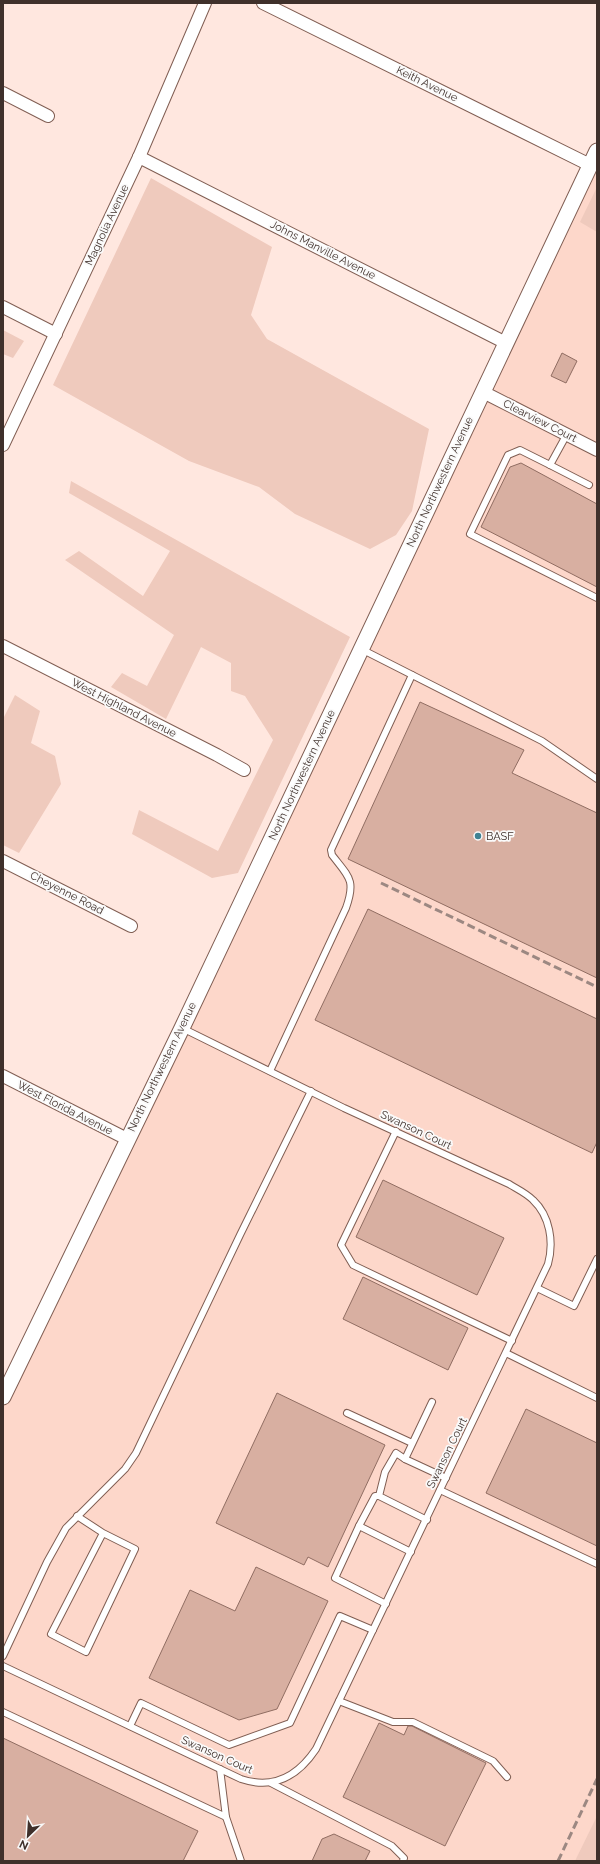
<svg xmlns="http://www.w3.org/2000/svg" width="600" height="1864" font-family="Raleway,sans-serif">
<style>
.built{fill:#fdd7ca}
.green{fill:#efcabd}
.building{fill:#d8afa1;stroke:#906d62}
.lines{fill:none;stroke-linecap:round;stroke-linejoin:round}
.service-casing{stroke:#805e53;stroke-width:8}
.minor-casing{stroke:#805e53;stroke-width:14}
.tertiary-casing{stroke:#805e53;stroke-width:17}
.service{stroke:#fff;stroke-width:6}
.minor{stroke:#fff;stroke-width:12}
.tertiary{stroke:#fff;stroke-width:15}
.rail{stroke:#9c8882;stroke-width:3;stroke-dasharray:8 4;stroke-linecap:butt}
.poi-dot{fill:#3f8293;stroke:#fafafa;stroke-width:1.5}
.labels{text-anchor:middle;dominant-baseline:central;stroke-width:3.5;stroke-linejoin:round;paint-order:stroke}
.street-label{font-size:11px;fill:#3f302b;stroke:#fafafa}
.poi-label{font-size:11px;fill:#3f302b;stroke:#fafafa;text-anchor:start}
</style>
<rect width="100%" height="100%" fill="#ffe7df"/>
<path class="built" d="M597 144V1861H3V1391Z"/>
<g class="green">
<path d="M151 178 272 247 251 315 267 339 429 429 412 511 396 535 370 549 295 514 259 487 189 461 53 385Z"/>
<path d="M597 187V232L580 222Z"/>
<path d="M3 330 24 341 13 358 3 354Z"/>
<path d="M71 481 350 637 238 873 212 878 132 834 139 810 218 851 273 740 245 696 231 691V663L201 647 166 719 111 687 122 673 147 686 174 635 65 560 79 551 143 596 170 551 69 493Z"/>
<path d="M15 695 40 711 31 743 55 756 61 784 19 853 3 845V719Z"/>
<path d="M597 1816V1861H575Z"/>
</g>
<g class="building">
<path d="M562 353 577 361 566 383 551 376Z"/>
<path d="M521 463 597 504V587L481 527 510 467Z"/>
<path d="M420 702 524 750 512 773 597 813V978L348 859Z"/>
<path d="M368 909 597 1019V1142L592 1153 315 1020Z"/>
<path d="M383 1180 504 1238 477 1295 356 1237Z"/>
<path d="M363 1277 468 1328 448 1370 343 1319Z"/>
<path d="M277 1393 385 1445 328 1567 308 1557 304 1565 216 1523Z"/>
<path d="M526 1409 597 1443V1546L486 1493Z"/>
<path d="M256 1567 328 1601 277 1709 239 1720 149 1678 190 1590 235 1611Z"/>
<path d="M379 1723 404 1735 408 1726H412L486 1763 445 1846 343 1797Z"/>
<path d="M3 1738 198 1831 183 1861H3Z"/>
<path d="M334 1834 370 1851 365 1861H312L322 1839Z"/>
</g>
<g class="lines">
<g class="service-casing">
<g id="service">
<path d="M567 434 550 465 520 450 508 455 470 534 597 598"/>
<path d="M550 465 589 485"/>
<path d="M361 649 542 741 597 779"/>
<path d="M270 1071 346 908C356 880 349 877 332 855L331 850 412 675"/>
<path d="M396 1131 341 1245 353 1265 512 1341"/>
<path d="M537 1288 574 1306 597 1259"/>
<path d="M506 1353 597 1398"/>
<path d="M432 1402 405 1459 446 1478"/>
<path d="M347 1413 412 1443"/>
<path d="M405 1459 396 1453 385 1472 379 1496 427 1520"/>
<path d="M440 1490 597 1564"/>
<path d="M379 1496H375L359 1526 411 1552"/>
<path d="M77 1516 103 1533 135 1549 86 1652 51 1634 103 1533"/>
<path d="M359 1526 335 1578 386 1604"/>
<path d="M3 1656 47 1562 66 1528 125 1469 136 1453 240 1235 311 1091"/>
<path d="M3 1666 241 1779C274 1790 298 1776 316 1749L548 1264C554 1242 550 1216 533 1200 526 1193 517 1189 509 1184L344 1108 182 1028"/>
<path d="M339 1701 393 1722H413L493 1761 507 1777"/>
<path d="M3 1712 226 1817 220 1769"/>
<path d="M130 1726 141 1703 229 1745 290 1723 340 1616 373 1630"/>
<path d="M271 1783 392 1846 404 1858 403 1861"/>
<path d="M226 1817 241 1861"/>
</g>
</g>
<g class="minor-casing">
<g id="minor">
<path d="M263 3 590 165"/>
<path d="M3 93 48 116"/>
<path d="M139 157 506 343"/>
<path d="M3 307 56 334"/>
<path d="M483 392 597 450"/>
<path d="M3 445 139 157 205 3"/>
<path d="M3 646 217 755 244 770"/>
<path d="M3 861 131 926"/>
<path d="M3 1076 127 1139"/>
</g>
</g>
<g class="tertiary-casing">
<path id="tertiary" d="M3 1397 182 1028 597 151"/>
</g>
<use href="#service" class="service"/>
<use href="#minor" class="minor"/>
<use href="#tertiary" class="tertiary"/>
<g class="rail">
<path d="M381 883 597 987"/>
<path d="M558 1861 597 1779"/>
</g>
</g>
<circle class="poi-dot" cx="478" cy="836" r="4"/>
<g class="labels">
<g class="street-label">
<text transform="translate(427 84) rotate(26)">Keith Avenue</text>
<text transform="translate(107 225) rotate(-65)">Magnolia Avenue</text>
<text transform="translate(323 250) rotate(27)">Johns Manville Avenue</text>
<text transform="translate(540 421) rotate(27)">Clearview Court</text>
<text transform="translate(440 482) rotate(-65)">North Northwestern Avenue</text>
<text transform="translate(124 708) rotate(27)">West Highland Avenue</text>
<text transform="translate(302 775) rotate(-65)">North Northwestern Avenue</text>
<text transform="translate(67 893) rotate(27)">Cheyenne Road</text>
<text transform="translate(162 1067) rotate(-64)">North Northwestern Avenue</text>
<text transform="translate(65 1108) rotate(27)">West Florida Avenue</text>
<text transform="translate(416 1130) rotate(25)">Swanson Court</text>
<text transform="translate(447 1453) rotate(-64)">Swanson Court</text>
<text transform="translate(217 1755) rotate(24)">Swanson Court</text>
</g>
<g class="poi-label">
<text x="486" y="836">BASF</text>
</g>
</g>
<rect width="600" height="1864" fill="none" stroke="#3f302b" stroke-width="8"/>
<g transform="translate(28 1836) rotate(205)" stroke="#fafafa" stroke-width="3" paint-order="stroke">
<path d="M0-3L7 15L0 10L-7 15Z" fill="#3f302b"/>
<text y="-6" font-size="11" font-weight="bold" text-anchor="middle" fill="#3f302b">N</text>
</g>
</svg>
